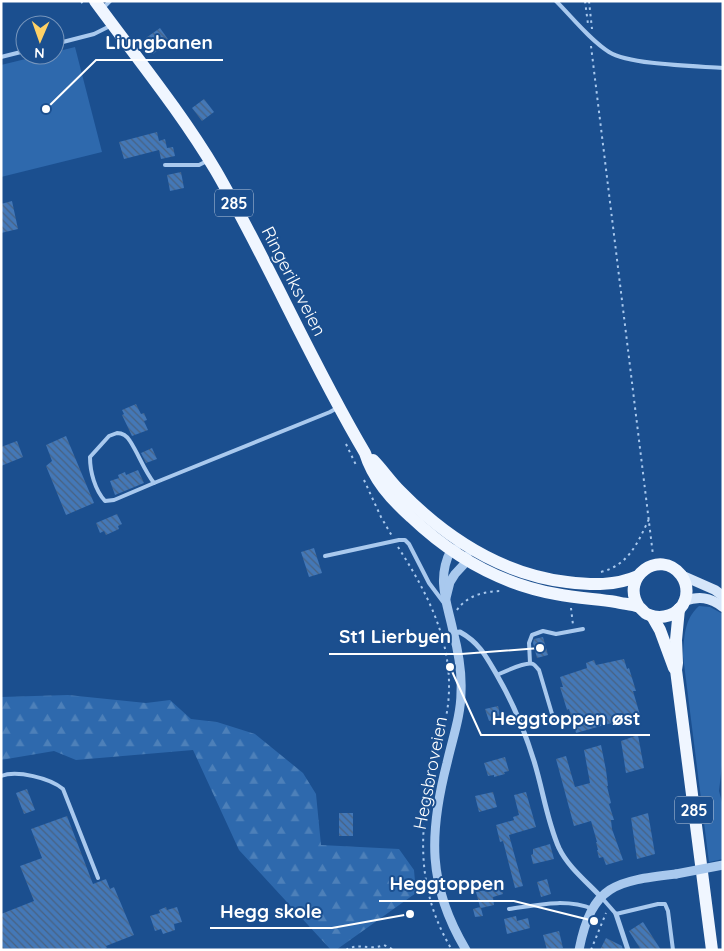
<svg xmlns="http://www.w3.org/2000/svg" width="724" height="951" font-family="Quicksand,sans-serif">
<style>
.green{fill:#2e69ad}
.forest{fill:url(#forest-firs)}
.building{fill:url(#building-back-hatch)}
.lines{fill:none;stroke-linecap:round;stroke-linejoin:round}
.path{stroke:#a9c9ee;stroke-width:2;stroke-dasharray:2.5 4;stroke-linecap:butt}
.service{stroke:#a9c9ee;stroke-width:4}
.minor{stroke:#a9c9ee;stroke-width:5}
.tertiary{stroke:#a9c9ee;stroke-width:9}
.secondary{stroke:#d6e6fa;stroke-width:10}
.primary{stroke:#f0f6ff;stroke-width:12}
.tertiary-bridge{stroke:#a9c9ee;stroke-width:9}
.labels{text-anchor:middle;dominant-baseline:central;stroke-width:4;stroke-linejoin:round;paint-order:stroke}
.shield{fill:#1b4f8f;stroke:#bbcadd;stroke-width:1}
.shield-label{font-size:16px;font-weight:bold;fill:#fff}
.street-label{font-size:18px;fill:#fff;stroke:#1b4f8f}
.leader{fill:none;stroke:#fff;stroke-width:2}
.callout-dot{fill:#fff;stroke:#1b4f8f;stroke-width:2}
.callout-label{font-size:19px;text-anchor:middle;font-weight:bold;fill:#fff;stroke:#1b4f8f;stroke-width:4;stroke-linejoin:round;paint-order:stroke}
</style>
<defs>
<pattern id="forest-firs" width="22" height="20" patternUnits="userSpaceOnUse" patternTransform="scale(1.25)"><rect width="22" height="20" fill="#2e69ad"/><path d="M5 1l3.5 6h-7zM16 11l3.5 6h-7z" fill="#4d80b9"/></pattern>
<pattern id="building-back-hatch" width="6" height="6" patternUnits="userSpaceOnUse" patternTransform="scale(1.25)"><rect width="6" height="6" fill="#4478b7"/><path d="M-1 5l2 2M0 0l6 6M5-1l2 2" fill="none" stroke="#486282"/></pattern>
</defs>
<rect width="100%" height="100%" fill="#1b4f8f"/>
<g class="green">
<path d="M75 47 102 152 1 177V65L42 55H55V52Z"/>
<path d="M699 606 710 607 723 614V757L719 791 723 806V859L709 862 683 656C684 638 684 619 699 606Z"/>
</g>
<path class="forest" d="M68 695 146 703 170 700 191 719 217 722 255 734 303 773 316 794 321 845 399 849 414 870 416 893 336 950H331L239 850 193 750 76 760 54 751 1 760V697Z"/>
<g class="building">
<path d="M160 28 170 42 160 51 158 50 153 54 143 40Z"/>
<path d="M204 99 214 112 202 121 192 108Z"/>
<path d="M157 132 159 141 165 139 167 148 173 147 175 156 161 159 159 150 124 159 119 142Z"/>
<path d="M181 172 184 188 170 191 167 175Z"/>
<path d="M12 201 18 229 1 233V204Z"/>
<path d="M136 404 141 414 144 413 147 420 144 421 148 430 132 436 122 415 124 414 122 410Z"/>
<path d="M66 436 94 503 66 515 46 466 52 461 46 445Z"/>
<path d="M17 441 23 457 1 466V447Z"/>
<path d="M152 448 157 459 146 463 141 453Z"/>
<path d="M138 470 144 483 115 495 110 481 119 478 118 475 125 472 126 475Z"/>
<path d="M117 514 122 524 118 526 119 529 106 535 104 531 100 533 96 523Z"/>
<path d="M314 548 322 573 309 577 301 552Z"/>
<path d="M543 637 548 655 537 658 533 643 534 639Z"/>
<path d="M624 659 627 669 629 668 636 691H633L640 715 576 733 569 709 567 710 560 687H563L560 677 587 668 586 663 594 660 596 665Z"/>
<path d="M498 706 501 718 489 721 485 709Z"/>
<path d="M638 735 644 768 626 773 621 741Z"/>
<path d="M601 745 606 770 608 786H607L611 803 609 804 614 820H611L612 829 623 860 606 865 603 857 599 858 597 850H598L596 842H597L591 821 574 826 556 759 566 756 575 787 590 783 584 750Z"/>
<path d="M505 757 509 771 504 772 505 774 494 777V775L488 776 484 763Z"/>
<path d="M27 789 35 810 24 814 16 793Z"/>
<path d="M493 792 497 807 479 812 475 796Z"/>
<path d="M526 792 536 827 509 835 523 886 515 888 503 841 500 842 496 825 514 820 513 817 519 815 514 795Z"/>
<rect x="339" y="813" width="14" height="23"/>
<path d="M648 813 655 854 637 859 631 818Z"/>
<path d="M67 816 93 884 106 879 110 889 114 887 134 935 106 946 107 948 102 950H1V914L34 901 20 866 42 858 31 829Z"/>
<path d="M550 844 554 859 533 864 531 855 533 854V849Z"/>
<path d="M547 879 551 894 541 897 537 882Z"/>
<path d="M501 887 503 894 493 897 494 905 481 908 483 916 475 917 473 909 480 907 476 892Z"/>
<path d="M166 907 167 910 177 907 182 922 174 924 175 930 163 934 161 929 155 931 150 916 160 913 159 910Z"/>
<path d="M516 916 517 921 528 918 530 928 507 934 504 919Z"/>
<path d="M643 922 661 950H641L629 931Z"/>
<path d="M559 931 563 948 547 950 543 935Z"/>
<path d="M606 938 622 946 623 950H600Z"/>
</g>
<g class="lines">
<g class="path">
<path d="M81 1 84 6"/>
<path d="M585 1 588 24"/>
<path d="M589 1 592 29"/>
<path d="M591 46 653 555"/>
<path d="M346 444 356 465"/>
<path d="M364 480 381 517 392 536"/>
<path d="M398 547C425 589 450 636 449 688 449 715 440 743 433 770 418 833 417 892 452 950"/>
<path d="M601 572C629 565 638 542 649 519"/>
<path d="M571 608 573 625"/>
<path d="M457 610C467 595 486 591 503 591"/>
<path d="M346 950C359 942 369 951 384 945L394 950"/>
<path d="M591 950 606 913"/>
</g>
<g class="service">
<path d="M556 1C573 18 589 39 609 52 630 65 696 66 723 68"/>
<path d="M103 8 110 1"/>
<path d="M55 44 94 34 110 26"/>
<path d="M1 57 25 51"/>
<path d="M165 165H199L207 161"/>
<path d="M117 433C122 433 127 436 130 441 139 455 144 470 154 483L114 500 105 501C95 490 90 472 90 457L109 436Z"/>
<path d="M154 483 330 412 337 408"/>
<path d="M325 556 399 540H405L409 544 429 583 444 603"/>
<path d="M530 663 529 643 532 635 543 631 556 634 583 629"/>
<path d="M497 675C504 672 526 661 533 664 535 665 537 668 539 670L555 724"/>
<path d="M1 776C17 770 50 778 63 789L98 878"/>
<path d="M602 898 616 914 658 904H665L668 911 673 950"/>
<path d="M509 909C537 905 566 898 593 909"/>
</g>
<g class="minor">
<path d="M454 633 460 632C480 643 487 658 498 677 513 703 525 732 534 761 543 790 547 821 559 848 568 867 587 882 601 897"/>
<path d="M616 914 628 950"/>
</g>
<g class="tertiary">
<path d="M456 549 451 550C436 579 447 602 453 631 458 650 462 672 461 692 461 716 452 740 447 763 429 833 427 885 466 950"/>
<path d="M446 598 450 582 455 574 467 561V556"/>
<path d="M579 950C592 884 616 881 676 874"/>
</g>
<g class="secondary">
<path d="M681 575 715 590 723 596"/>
<path d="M684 601C699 596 710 597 723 607"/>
</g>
<g class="primary">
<path d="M95 1C136 57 181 112 216 171 269 263 311 362 365 453 373 479 391 499 411 517 452 556 500 584 556 594 576 598 596 599 616 602 623 604 633 604 639 607 642 609 644 613 647 614 661 621 680 615 685 600 688 591 686 582 681 575 660 548 619 577 639 607"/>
<path d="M373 460C382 469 390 481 400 491 446 538 501 574 567 582 592 585 615 586 638 576"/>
<path d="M679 609 676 640 677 663 676 670 712 950"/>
<path d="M652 616 660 630 674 668"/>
</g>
<path class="tertiary-bridge" d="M676 874 723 865"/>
</g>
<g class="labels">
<g class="shield">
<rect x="215" y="189.5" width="38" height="27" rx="4"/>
<rect x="675" y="796.5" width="38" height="27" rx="4"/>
</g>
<g class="shield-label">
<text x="234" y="203">285</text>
<text x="694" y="810">285</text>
</g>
<g class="street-label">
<text transform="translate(294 281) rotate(63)">Ringeriksveien</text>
<text transform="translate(430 773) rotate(-79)">Hegsbroveien</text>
</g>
</g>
<path class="leader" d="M46 109L96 60H223M540 648L461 654H329M450 667L481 735H650M594 921L514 901H379M410 914L332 928H210"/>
<g class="callout-dot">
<circle cx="46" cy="109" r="5"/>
<circle cx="540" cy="648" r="5"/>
<circle cx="450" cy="667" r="5"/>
<circle cx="594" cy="921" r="5"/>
<circle cx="410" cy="914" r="5"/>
</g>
<g class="callout-label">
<text x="159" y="49">Liungbanen</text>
<text x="395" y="643">St1 Lierbyen</text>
<text x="566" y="725">Heggtoppen øst</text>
<text x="447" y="890">Heggtoppen</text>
<text x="271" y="918">Hegg skole</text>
</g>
<rect width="724" height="951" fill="none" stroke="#ffffff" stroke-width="5"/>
<g transform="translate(40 40) rotate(182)"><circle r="24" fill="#1b4f8f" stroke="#7695bc"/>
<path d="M0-4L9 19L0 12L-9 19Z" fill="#ffd166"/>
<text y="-8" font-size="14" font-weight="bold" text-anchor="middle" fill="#ffffff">N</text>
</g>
</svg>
